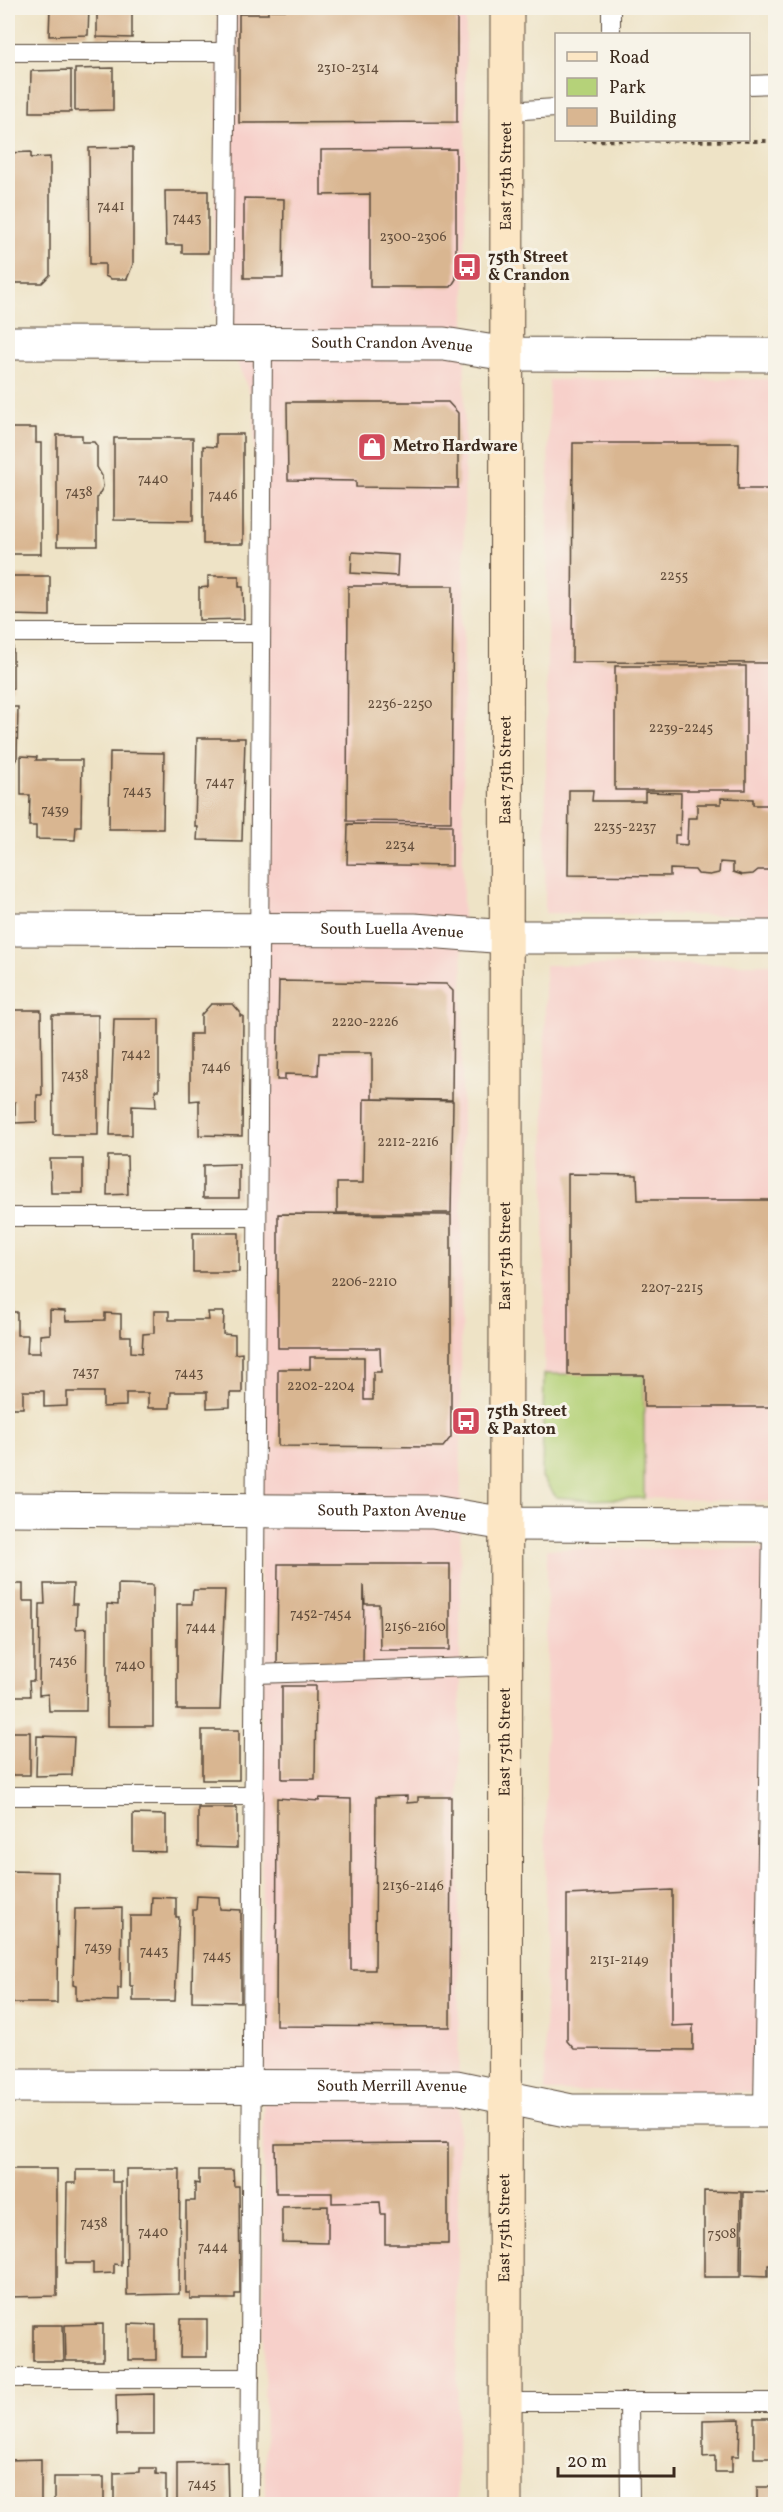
<svg xmlns="http://www.w3.org/2000/svg" width="783" height="2512" font-family="Vollkorn,serif">
<style>
.built{fill:#f7d0ca}
.green{fill:#b5d279;stroke:#787e4c;stroke-width:1.5}
.building{fill:#d9b691}
.lines{fill:none;stroke-linecap:round;stroke-linejoin:round}
.lane-casing{stroke:#564637;stroke-width:20}
.street-casing{stroke:#564637;stroke-width:35}
.secondary-casing{stroke:#564637;stroke-width:35}
.path{stroke:#564637;stroke-width:4;stroke-dasharray:4.5 4.5;stroke-linecap:butt}
.lane{stroke:#fff;stroke-width:18}
.street{stroke:#fff;stroke-width:33}
.secondary{stroke:#fce6c4;stroke-width:33}
.labels{text-anchor:middle;dominant-baseline:central;stroke-width:6;stroke-linejoin:round;paint-order:stroke}
.number-label{font-size:14px;fill:#624d3b}
.street-label{font-size:16px;fill:#3b2a1e;stroke:#f7f3e8}
.poi-label{font-size:16px;font-weight:bold;fill:#3b2a1e;stroke:#f7f3e8;text-anchor:start}
</style>
<rect width="100%" height="100%" fill="#f7f3e8"/>
<filter id="ink" filterUnits="userSpaceOnUse"><feTurbulence type="fractalNoise" baseFrequency=".0167" numOctaves="2"/><feDisplacementMap in="SourceGraphic" scale="12" xChannelSelector="R" yChannelSelector="G"/><feConvolveMatrix kernelMatrix="1 2 1 2 8 2 1 2 1" color-interpolation-filters="sRGB"/></filter>
<filter id="wash" filterUnits="userSpaceOnUse"><feTurbulence type="fractalNoise" baseFrequency=".008" numOctaves="4" result="noise"/><feDisplacementMap in="SourceGraphic" scale="24" xChannelSelector="R" yChannelSelector="G"/><feGaussianBlur stdDeviation="1.35" result="paint"/><feColorMatrix in="noise" values="0 0 0 0 0 0 0 0 0 0 0 0 0 0 0 0 0 1.4 0 .05"/><feComposite in="paint" operator="in"/></filter>
<g filter="url(#wash)">
<rect width="100%" height="100%" fill="#eee3c6"/>
<g class="built">
<path d="M218 8H466L457 2504H265L254 403 213 306Z"/>
<path d="M775 379V916L545 913 549 380Z"/>
<path d="M775 964V1502L644 1498 643 1375 544 1374 545 965Z"/>
<path d="M772 1548 763 2092 545 2091 547 1549Z"/>
</g>
<path class="green" d="M544 1374 644 1375V1498L591 1500 556 1497 542 1477Z"/>
<g id="blocks">
<g class="building">
<path d="M50 8H89L88 35 49 36Z"/>
<path d="M97 8H132V38L97 37Z"/>
<path d="M268 10H457V122L239 123V14H268Z"/>
<path d="M113 68V110L75 111V69Z"/>
<path d="M71 70V112H30L31 71Z"/>
<path d="M133 147V264L127 279H111L105 276V264H90L89 148Z"/>
<path d="M456 149V279L451 287H370V194L321 195V150Z"/>
<path d="M31 152V158L50 157V275L42 283H15L8 275V153Z"/>
<path d="M165 191H208V253H182V245H166Z"/>
<path d="M244 198 284 199 283 278H244Z"/>
<path d="M287 402H448L458 413V488L356 487V481L288 480Z"/>
<path d="M8 428H36V443H41V554H8Z"/>
<path d="M216 434H243V544H203V446L216 447Z"/>
<path d="M57 435H82V442H94L97 446V467L102 476 103 487 97 498V546H57Z"/>
<path d="M114 438H193V521L114 520Z"/>
<path d="M573 443H739L738 489H776V663L572 662Z"/>
<path d="M352 552 398 555 397 576 351 573Z"/>
<path d="M11 576H50V616L11 615Z"/>
<path d="M208 576H239V587H243L244 619 199 620V588L208 587Z"/>
<path d="M348 586H453L451 822 347 821Z"/>
<rect x="8" y="647" width="5" height="42"/>
<rect x="615" y="666" width="131" height="124"/>
<path d="M8 707H18L17 758 12 766 11 838H8Z"/>
<path d="M197 738H245L242 841 197 840 198 827H195Z"/>
<path d="M110 752 164 753 163 829H109Z"/>
<path d="M21 756 37 757 36 760H82L81 826H76L75 840 36 839V826H29L30 795H21Z"/>
<path d="M569 790H593L592 801H645V792L681 793 680 835H675V844L687 845 688 818H697V804H721V798L753 799V805H768V816H776V870H758L753 874 742 875 733 872V863L720 862 719 873 710 875 698 874 695 870 670 869V876L568 875Z"/>
<path d="M348 824 452 825V866L347 864Z"/>
<path d="M279 981 446 984 453 991 452 1100 372 1099V1053H319L318 1075 285 1074V1080H277Z"/>
<path d="M211 1004H233L240 1012V1016H243L242 1136 199 1135V1100L190 1101V1034H201V1015Z"/>
<path d="M8 1010H41L42 1095H37V1122L15 1123V1102L8 1103Z"/>
<path d="M52 1015H98V1135H53Z"/>
<path d="M114 1019H159V1090H155L156 1107 132 1106V1135H110Z"/>
<path d="M364 1099 453 1101 451 1213H337V1183H363Z"/>
<path d="M108 1156H127L128 1194 107 1195Z"/>
<path d="M50 1159H83V1193H51Z"/>
<path d="M239 1164V1198H203V1165Z"/>
<path d="M568 1174 637 1175 638 1200H776V1407H644V1375H568Z"/>
<path d="M278 1214 451 1215V1437L443 1447 278 1446V1369H310V1357H364V1400H373V1372H381L380 1348H278Z"/>
<rect x="193" y="1233" width="46" height="39"/>
<path d="M50 1310 65 1311 66 1321 105 1320V1313L121 1314V1336H131V1352L142 1353 143 1334 154 1333V1311H169V1320H209L208 1312H224L223 1334 235 1335V1354L242 1353V1393H230V1407L207 1408V1392H171L170 1408H148V1393H126V1406L103 1407V1392H67V1406L44 1407V1391H23V1408H8V1312H17V1335H28L27 1353H40V1335L50 1334Z"/>
<path d="M278 1564H450V1650H380L379 1604H365L364 1585 363 1663 277 1664Z"/>
<path d="M8 1584H23V1601H34V1681H29L30 1696H8Z"/>
<path d="M44 1584H73L72 1604H77L76 1629 87 1628 86 1711H49L48 1694 39 1695 40 1604H45Z"/>
<path d="M118 1584 153 1585V1726H107V1604L118 1605Z"/>
<path d="M193 1590H225L220 1710H177V1604H192Z"/>
<path d="M282 1686H316L315 1779H282Z"/>
<rect x="202" y="1730" width="37" height="50"/>
<rect x="8" y="1732" width="22" height="43"/>
<path d="M37 1736 74 1737 72 1775 36 1776Z"/>
<path d="M407 1796V1803L418 1802V1797H451L450 2027 276 2026 277 1798 319 1801 320 1798 351 1799V1970H375L376 1797Z"/>
<path d="M198 1808H237V1848L198 1847Z"/>
<path d="M133 1814 166 1815V1852L133 1851Z"/>
<path d="M8 1871 58 1872 57 2003H8Z"/>
<path d="M672 1890V2026L693 2025V2050L574 2049 567 2041V1895Z"/>
<path d="M197 1896 219 1897 220 1909 241 1910V2002L192 2001 193 1910H196Z"/>
<path d="M152 1897 176 1898V1917H179L175 2001H133V1986H130V1916H151Z"/>
<path d="M122 1908 121 1988H118V2001L76 2000V1986L73 1985 75 1909Z"/>
<path d="M448 2143V2244H385V2214H381L380 2202 332 2203V2193H276L275 2144Z"/>
<path d="M8 2169H57V2296L8 2297Z"/>
<path d="M126 2169H180L179 2294 127 2295Z"/>
<path d="M76 2170H112V2182H121V2265L114 2264V2273L93 2274V2263H66L67 2183H76Z"/>
<path d="M199 2170H233L234 2186H239L240 2294H235V2299H190V2293H186V2201H195V2183L199 2184Z"/>
<path d="M704 2191 741 2192 740 2277H704Z"/>
<path d="M743 2192 776 2193V2265H768V2276L742 2275Z"/>
<path d="M328 2206V2243L282 2242V2207Z"/>
<path d="M181 2319H207V2357H180Z"/>
<path d="M103 2324V2361H66L65 2325Z"/>
<path d="M128 2324 156 2325V2360H128Z"/>
<path d="M33 2325H63L64 2361H33Z"/>
<path d="M154 2394V2435H117L116 2395Z"/>
<rect x="754" y="2418" width="22" height="40"/>
<path d="M740 2419 739 2456H732V2472H715V2456L703 2457V2420Z"/>
<path d="M41 2459V2504H8V2460Z"/>
<path d="M227 2462 228 2504H177V2463Z"/>
<path d="M140 2468H156V2474L166 2475V2504H114V2473L140 2472Z"/>
<rect x="54" y="2477" width="50" height="27"/>
<rect x="757" y="2487" width="19" height="17"/>
</g>
</g>
</g>
<g filter="url(#ink)">
<use href="#blocks" fill-opacity="0" stroke="#564637" stroke-width="1.5"/>
<g class="lines">
<g class="lane-casing">
<g id="lane">
<path d="M611 34V8"/>
<path d="M8 52H225"/>
<path d="M748 85 776 84"/>
<path d="M507 111 556 108"/>
<path d="M223 343 226 8"/>
<path d="M8 633H261"/>
<path d="M8 1217H257"/>
<path d="M255 1674 505 1666"/>
<path d="M8 1796H254"/>
<path d="M763 2111 772 1525"/>
<path d="M8 2378H250"/>
<path d="M505 2402H776"/>
<path d="M629 2402 630 2504"/>
<path d="M249 2504 263 343"/>
</g>
</g>
<g class="street-casing">
<g id="street">
<path id="s1" d="M8 343 444 344 507 354 776 355"/>
<path id="s2" d="M8 929 414 930 507 937H776"/>
<path id="s3" d="M8 1509 433 1512 506 1524 776 1525"/>
<path id="s4" d="M8 2086 456 2087 571 2111H776"/>
</g>
</g>
<g class="secondary-casing">
<g id="secondary">
<path id="s5" d="M505 2504 507 8"/>
</g>
</g>
<path class="path" d="M564 140 772 141"/>
<use href="#lane" class="lane"/>
<use href="#street" class="street"/>
<use href="#secondary" class="secondary"/>
</g>
</g>
<defs>
<g id="bus-square" transform="scale(1.5)"><rect x="-9" y="-9" width="18" height="18" rx="4" fill="#d1495b" stroke="#f7f3e8"/><path d="M-5-6H5V4H4V6H2V4H-2V6H-4V4H-5ZM-3.5-4V0h7V-4ZM-3.5 1.2v1.5H-2V1.2ZM2 1.2v1.5H3.5V1.2Z" fill="#fff"/></g>
<g id="shop-square" transform="scale(1.5)"><rect x="-9" y="-9" width="18" height="18" rx="4" fill="#d1495b" stroke="#f7f3e8"/><path d="M-5-2.5h2.3a2.7 3.5 0 0 1 5.4 0H5L5.5 6h-11ZM-1.5-2.5h3a1.5 2.3 0 0 0-3 0Z" fill="#fff"/></g>
</defs>
<g fill-rule="evenodd">
<use href="#bus-square" x="467" y="267"/>
<use href="#shop-square" x="372" y="447"/>
<use href="#bus-square" x="466" y="1421"/>
</g>
<g class="labels">
<g class="number-label">
<text x="348" y="68">2310-2314</text>
<text x="111" y="206">7441</text>
<text x="187" y="218">7443</text>
<text x="413" y="237">2300-2306</text>
<text x="153" y="479">7440</text>
<text x="79" y="492">7438</text>
<text x="223" y="495">7446</text>
<text x="674" y="576">2255</text>
<text x="400" y="704">2236-2250</text>
<text x="681" y="728">2239-2245</text>
<text x="220" y="782">7447</text>
<text x="137" y="791">7443</text>
<text x="55" y="810">7439</text>
<text x="625" y="827">2235-2237</text>
<text x="400" y="845">2234</text>
<text x="365" y="1022">2220-2226</text>
<text x="136" y="1054">7442</text>
<text x="216" y="1067">7446</text>
<text x="75" y="1075">7438</text>
<text x="408" y="1142">2212-2216</text>
<text x="364" y="1282">2206-2210</text>
<text x="672" y="1288">2207-2215</text>
<text x="86" y="1372">7437</text>
<text x="189" y="1373">7443</text>
<text x="321" y="1386">2202-2204</text>
<text x="321" y="1614">7452-7454</text>
<text x="201" y="1627">7444</text>
<text x="415" y="1627">2156-2160</text>
<text x="63" y="1661">7436</text>
<text x="130" y="1665">7440</text>
<text x="413" y="1886">2136-2146</text>
<text x="98" y="1947">7439</text>
<text x="154" y="1951">7443</text>
<text x="217" y="1956">7445</text>
<text x="619" y="1960">2131-2149</text>
<text x="94" y="2223">7438</text>
<text x="153" y="2232">7440</text>
<text x="722" y="2234">7508</text>
<text x="213" y="2247">7444</text>
<text x="202" y="2484">7445</text>
</g>
<g class="street-label">
<text stroke="none"><textPath href="#s5" startOffset="2328">East 75th Street</textPath></text>
<text stroke="none"><textPath href="#s1" startOffset="384">South Crandon Avenue</textPath></text>
<text stroke="none"><textPath href="#s5" startOffset="1734">East 75th Street</textPath></text>
<text stroke="none"><textPath href="#s2" startOffset="384">South Luella Avenue</textPath></text>
<text stroke="none"><textPath href="#s5" startOffset="1248">East 75th Street</textPath></text>
<text stroke="none"><textPath href="#s3" startOffset="384">South Paxton Avenue</textPath></text>
<text stroke="none"><textPath href="#s5" startOffset="762">East 75th Street</textPath></text>
<text stroke="none"><textPath href="#s4" startOffset="384">South Merrill Avenue</textPath></text>
<text stroke="none"><textPath href="#s5" startOffset="276">East 75th Street</textPath></text>
</g>
<g class="poi-label">
<text x="488" y="258">75th Street<tspan x="488" dy="18">&amp; Crandon</tspan></text>
<text x="393" y="447">Metro Hardware</text>
<text x="487" y="1412">75th Street<tspan x="487" dy="18">&amp; Paxton</tspan></text>
</g>
</g>
<rect width="783" height="2512" fill="none" stroke="#f7f3e8" stroke-width="30"/>
<rect x="555" y="33" width="195" height="108" fill="#f7f3e8" stroke="#aca397" stroke-width="1.5"/>
<rect x="567" y="52" width="30" height="9" fill="#fce6c4" stroke="#aca397" stroke-width="1.5"/>
<text x="609" y="63" font-size="18" fill="#3b2a1e">Road</text>
<rect x="567" y="78" width="30" height="18" fill="#b5d279" stroke="#aca397" stroke-width="1.5"/>
<text x="609" y="93" font-size="18" fill="#3b2a1e">Park</text>
<rect x="567" y="108" width="30" height="18" fill="#d9b691" stroke="#aca397" stroke-width="1.5"/>
<text x="609" y="123" font-size="18" fill="#3b2a1e">Building</text>
<path d="M558 2467v9h116v-9" fill="none" stroke="#3b2a1e" stroke-width="3"/>
<text x="567" y="2467" font-size="18" fill="#3b2a1e" stroke="#f7f3e8" stroke-width="4.5" paint-order="stroke">20 m</text>
</svg>
